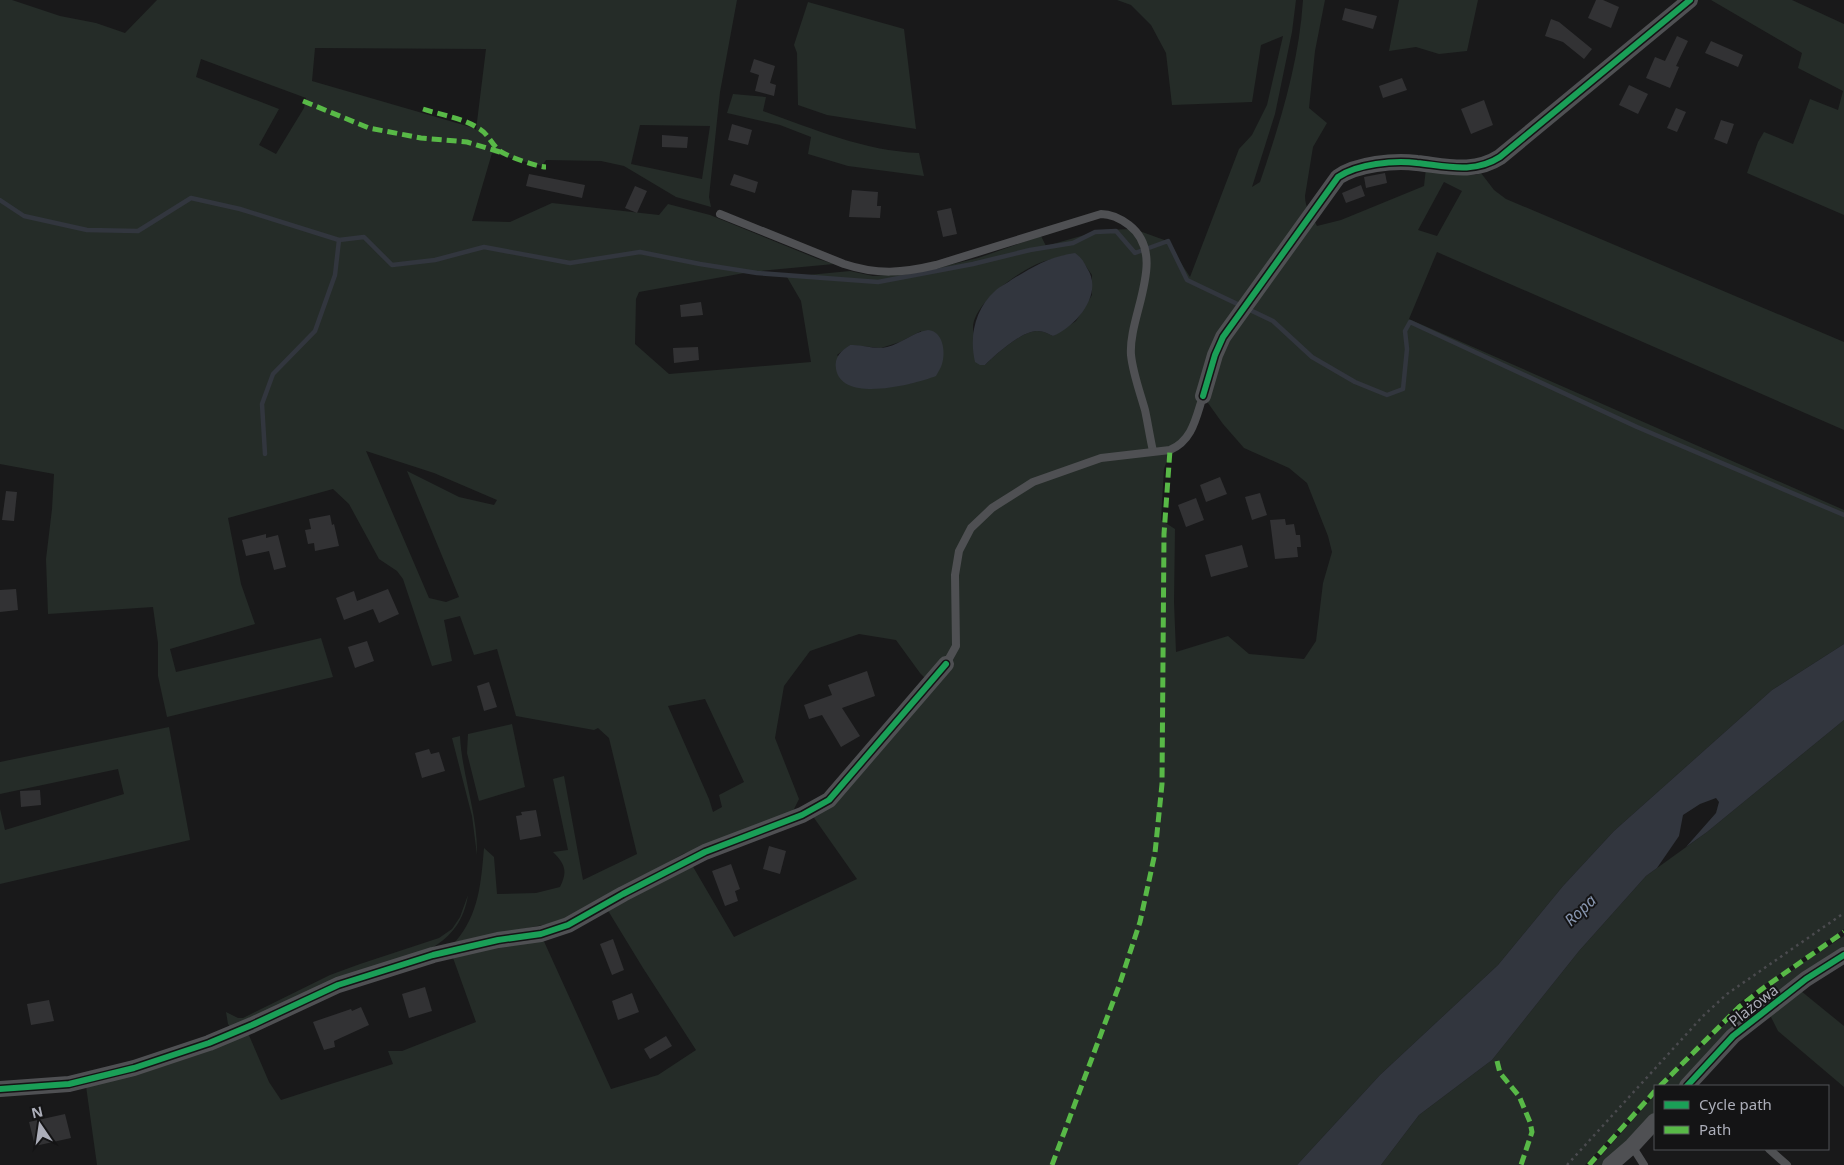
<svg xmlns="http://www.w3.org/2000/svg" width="1844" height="1165" font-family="'Noto Sans',sans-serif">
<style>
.green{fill:#252c28;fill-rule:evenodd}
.water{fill:#32363e}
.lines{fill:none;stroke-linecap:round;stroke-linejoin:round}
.stream{stroke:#32363e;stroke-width:4.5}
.building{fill:#323234}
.path{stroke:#4b4b4f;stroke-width:2.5;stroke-dasharray:2.5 4;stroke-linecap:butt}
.service{stroke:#4f5053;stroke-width:8}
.minor{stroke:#4f5053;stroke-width:16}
.quiet{stroke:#58b947;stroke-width:5;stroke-dasharray:10 5;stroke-linecap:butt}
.cycleway-casing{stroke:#141415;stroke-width:9}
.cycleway{stroke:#1a9f57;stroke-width:6}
.labels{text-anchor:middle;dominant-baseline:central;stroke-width:4;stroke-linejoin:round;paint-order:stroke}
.street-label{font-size:15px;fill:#acaeb9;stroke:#141415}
.water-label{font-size:16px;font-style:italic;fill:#8896af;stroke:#141415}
</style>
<rect width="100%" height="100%" fill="#19191a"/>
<g class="green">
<path d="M0 0H12L60 16 96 23 125 33 157 0H737L720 92 709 197 711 207 676 197 624 166 601 161 546 160 542 166 492 153 472 221 510 222 552 203 659 215 668 204 710 215 818 259 834 264 750 272 639 292 636 299 635 344 669 374 811 362 801 301 787 277 850 271 873 276 917 273 978 258 1041 236 1046 246 1102 230 1134 229 1167 241 1190 277 1239 149 1252 135 1267 105 1283 36 1261 45 1252 102 1172 105 1166 53 1151 25 1131 5 1117 0H1296L1292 32 1275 114 1252 187 1260 182C1280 123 1299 63 1303 0H1325L1315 51 1309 108 1327 123 1313 147 1305 196C1305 209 1312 215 1317 226L1341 220 1424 186 1426 168 1476 175 1481 173 1494 190 1506 199 1844 342V430L1437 252 1409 319 1844 510V644L1772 690 1614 831 1563 886 1498 965 1380 1075 1297 1165H97L86 1086 248 1033 269 1082 281 1100 393 1064 388 1051H402L476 1022 452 955 542 937 611 1089 658 1075 696 1050 643 968 607 909 692 865 734 937 857 879 812 815 930 683 920 673 896 640 859 634 810 651 784 686 775 738 799 799 792 813 683 854 563 921 455 942C479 915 481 883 484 848L494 857 497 894 536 893 560 887C568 871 565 864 553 852L568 850 553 779 564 776 583 880 637 854 609 738 598 728 594 730 516 716 497 649 474 655 460 616 444 620 452 661 432 666 403 579 397 571 379 559 349 504 333 489 228 518 241 584 255 624 170 649 176 672 321 638 333 677 167 717 158 676V643L153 607 48 614 46 559 52 509 54 474 0 464ZM315 48 486 49 476 130 474 128 312 81ZM201 59 306 98 304 108 276 154 259 145 279 109 196 77ZM640 125 710 126 702 179 631 164ZM1444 182 1462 191 1437 236 1418 230ZM1066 255 1083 262 1092 275V295L1076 321 1053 336C1049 334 1043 331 1038 331 1024 329 995 355 985 365 982 356 973 335 973 328 973 303 1017 273 1037 264 1046 260 1057 258 1066 255ZM921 331 913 383 868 389 837 355 850 345 881 348 900 342ZM1203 396 1223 424 1244 448 1289 468 1307 483 1328 536 1332 552 1323 583 1316 641 1304 659 1249 654 1228 636 1176 652 1174 602 1175 529 1161 520 1164 469 1169 454 1192 430ZM366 451 434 473 497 500 494 505 459 497 407 471 459 597 446 602 429 598ZM705 699 744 782 719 795 722 807 713 812 709 799 668 706Z"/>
<path d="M1399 0H1478L1467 51 1439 54 1416 47 1389 51Z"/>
<path d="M1711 0H1792L1844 24V215L1747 173 1758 142 1764 132 1793 144 1810 99 1838 110 1843 91 1798 68 1802 53Z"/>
<path d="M808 2 904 29 916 129 827 115 798 105 797 53 794 45Z"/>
<path d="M733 94 766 97 763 111C814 129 864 151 919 153L924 176 848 166 808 154 811 137 780 125 727 113Z"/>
<path d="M1844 720V929L1740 1002 1660 1086H1655V1091L1585 1165H1381L1419 1115 1492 1060 1579 951 1646 876 1707 832Z"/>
<path d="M512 724 525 787 479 801 467 753 468 734Z"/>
<path d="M169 727 190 840 0 884V809L5 830 124 794 118 769 0 794V762Z"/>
<path d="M460 736C462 776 478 814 477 855L472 816 452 738Z"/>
<path d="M468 895C464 920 453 935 432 948L231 1028 228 1024 226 1012 238 1018H243L330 975 360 964 439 938 452 929 460 917Z"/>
<path d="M1844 936V950L1683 1086H1663C1696 1050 1732 1015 1771 986 1794 968 1820 952 1844 936Z"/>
<path d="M1801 991 1844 1026V1087L1778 1031 1769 1013Z"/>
<path d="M1655 1095V1115L1605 1165H1593Z"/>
</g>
<g class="water">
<path d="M1075 253C1081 257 1084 262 1087 268 1104 293 1077 326 1053 336 1049 334 1043 331 1038 331 1024 329 995 355 985 365H980L975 362C969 336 975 309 995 291 1000 286 1006 284 1011 280 1033 267 1048 257 1075 253Z"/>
<path d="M928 330C943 331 946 352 942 364 941 368 938 372 936 376 915 384 842 404 836 369 834 357 841 351 850 345 863 344 874 350 887 347 901 344 913 332 928 330Z"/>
<path d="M1844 644V720L1707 832 1686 847 1716 813 1719 802 1716 798 1700 804 1683 815 1679 836 1657 868 1646 876 1579 951 1492 1060 1419 1115 1381 1165H1297L1380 1075 1498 965 1563 886 1614 831 1772 690Z"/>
</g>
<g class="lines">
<g class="stream">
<path d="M0 200 24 216 87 230 138 231 191 198 240 209 339 240 364 237 392 265 435 260 484 247 570 263 640 252 700 264 757 273 878 282 973 264 1030 250 1073 243 1095 232 1116 231 1135 253 1168 241 1187 280 1273 321 1312 357 1355 382 1387 395 1403 389 1407 349 1405 331 1410 322 1637 427 1844 515"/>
<path d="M265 454 262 404 273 374 315 331 335 275 339 240"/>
</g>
</g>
<g class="building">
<path d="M1596 0H1603L1619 7 1611 28 1588 18Z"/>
<path d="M1345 8 1377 16 1373 29 1342 20Z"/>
<path d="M1551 19 1559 22 1592 49 1584 59 1563 42 1545 36Z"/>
<path d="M1677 36 1688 41 1676 66 1679 67 1670 88 1646 78 1655 57 1665 61Z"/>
<path d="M1711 41 1743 55 1738 67 1705 53Z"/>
<path d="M754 59 775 66 770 83 776 85 774 96 755 91 759 75 750 72Z"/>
<path d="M1402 78 1407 90 1383 98 1379 86Z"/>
<path d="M1629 85 1648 94 1638 114 1619 105Z"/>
<path d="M1484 100 1493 125 1471 134 1461 109Z"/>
<path d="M1676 108 1686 112 1677 132 1667 128Z"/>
<path d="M1721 120 1734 124 1727 144 1714 139Z"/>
<path d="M732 124 752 130 748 145 728 140Z"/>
<path d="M662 135 688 137 687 148 662 147Z"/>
<path d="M1385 173 1387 183 1366 188 1364 177Z"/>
<path d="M529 174 585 185 582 198 526 186Z"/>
<path d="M734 174 758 182 755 193 730 185Z"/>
<path d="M1361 185 1365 196 1346 203 1342 193Z"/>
<path d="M635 186 647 191 637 213 625 208Z"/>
<path d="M852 190 878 192 877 206H881L880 218 849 217Z"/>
<path d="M951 208 957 234 943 237 937 211Z"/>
<path d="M701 302 703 315 681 317 680 305Z"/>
<path d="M698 347 699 360 674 363 673 348Z"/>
<path d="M1220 477 1227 494 1206 502 1200 485Z"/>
<path d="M6 491 17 492 14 521 2 520Z"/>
<path d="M1260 493 1267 515 1252 520 1245 497Z"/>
<path d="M1196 498 1204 520 1186 527 1178 505Z"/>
<path d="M330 515 332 525 334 524 339 546 315 551 314 543 308 544 305 530 311 529 309 519Z"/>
<path d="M1285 519 1286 525 1294 524 1296 535H1300L1301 547H1297L1298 557 1275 559 1270 520Z"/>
<path d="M266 534V538L278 535 286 567 274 570 269 551 246 556 242 540Z"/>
<path d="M1242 545 1248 567 1211 577 1205 555Z"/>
<path d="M16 589 18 610 0 612V590Z"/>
<path d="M388 589 399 614 379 623 373 609 344 620 336 598 354 591 357 601Z"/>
<path d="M367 641 374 661 355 668 348 647Z"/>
<path d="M867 671 875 696 842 708 860 736 841 747 822 715 809 719 804 705 832 695 828 685Z"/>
<path d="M489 682 497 707 484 711 477 686Z"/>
<path d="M429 749 431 754 439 752 445 771 422 778 415 753Z"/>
<path d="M40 790 41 805 21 807 20 791Z"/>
<path d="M536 810 541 836 520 840 516 816 522 815 521 812Z"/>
<path d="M769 846 786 851 780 874 763 869Z"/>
<path d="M731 864 740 889 735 891 738 901 725 906 712 871Z"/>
<path d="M613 939 624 970 612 975 600 944Z"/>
<path d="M425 987 432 1011 409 1018 402 994Z"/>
<path d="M632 993 639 1012 618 1020 612 1001Z"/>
<path d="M49 1000 54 1021 31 1025 27 1004Z"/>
<path d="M361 1007 369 1025 334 1041 335 1047 324 1050 313 1022 351 1009 352 1011Z"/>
<path d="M666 1036 672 1046 650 1059 644 1049Z"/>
<path d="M65 1114 71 1138 35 1146 29 1122Z"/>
</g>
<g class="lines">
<path class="path" d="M1567 1165 1703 1016 1727 994 1844 913"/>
<g class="service">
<path d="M720 214 844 264C877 275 903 273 936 265L1101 214C1111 214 1121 219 1129 225 1169 256 1128 315 1131 355 1133 374 1140 392 1145 410 1148 424 1150 438 1153 451"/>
<path d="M946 664 956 646 955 575 959 551 971 528 992 508 1033 482 1101 458 1170 450C1193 440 1196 417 1203 396"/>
<path d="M1632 1146 1644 1165"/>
<path d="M1769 1149 1787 1165"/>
</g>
<g class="minor">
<path d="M1203 396 1215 355 1223 337 1338 177C1357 164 1394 160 1417 163 1446 166 1474 174 1500 157L1690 0"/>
<path d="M1687 1086 1733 1036 1806 979 1844 955"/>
<path d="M0 1089 69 1084 134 1068 209 1043 252 1025 338 985 433 955 498 940 541 934 568 925 623 894 705 852 802 815 829 800 946 664"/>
<path d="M1610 1165 1632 1146 1655 1121"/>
</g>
<g class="quiet">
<path d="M303 101 369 128 421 138 467 142 500 152"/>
<path d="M423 109C441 115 463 118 478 128 488 133 491 144 499 150 505 156 538 167 546 167"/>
<path d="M1497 1061 1500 1073 1519 1096 1530 1122 1532 1132 1521 1165"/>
<path d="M1660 1086 1739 1007 1762 989 1844 932"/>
<path d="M1052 1165 1120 983 1140 922 1155 853 1162 784 1164 534 1170 450"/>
<path d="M1589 1165 1655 1091"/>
</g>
<g class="cycleway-casing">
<g id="cycleway">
<path d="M1203 396 1215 355 1223 337 1338 177C1357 164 1394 160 1417 163 1446 166 1474 174 1500 157L1690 0"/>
<path d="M1687 1086 1733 1036 1806 979 1844 955"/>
<path d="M0 1089 69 1084 134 1068 209 1043 252 1025 338 985 433 955 498 940 541 934 568 925 623 894 705 852 802 815 829 800 946 664"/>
</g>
</g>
<use href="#cycleway" class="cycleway"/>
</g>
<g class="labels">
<g class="street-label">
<text transform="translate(1753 1005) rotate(-38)">Plażowa</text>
</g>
<g class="water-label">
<text transform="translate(1580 910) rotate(-44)">Ropa</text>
</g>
</g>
<rect x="1654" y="1085" width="175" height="65" fill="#141415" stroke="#515257"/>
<rect x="1664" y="1101" width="25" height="8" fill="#1a9f57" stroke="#515257"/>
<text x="1699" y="1110" font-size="15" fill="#acaeb9">Cycle path</text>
<rect x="1664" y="1126" width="25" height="8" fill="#58b947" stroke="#515257"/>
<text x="1699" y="1135" font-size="15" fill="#acaeb9">Path</text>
<g transform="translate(40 1125) rotate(347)" stroke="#141415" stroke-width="4" paint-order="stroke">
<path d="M0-4L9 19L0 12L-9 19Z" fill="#acaeb9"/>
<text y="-8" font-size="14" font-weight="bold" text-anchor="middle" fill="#acaeb9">N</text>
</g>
</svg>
